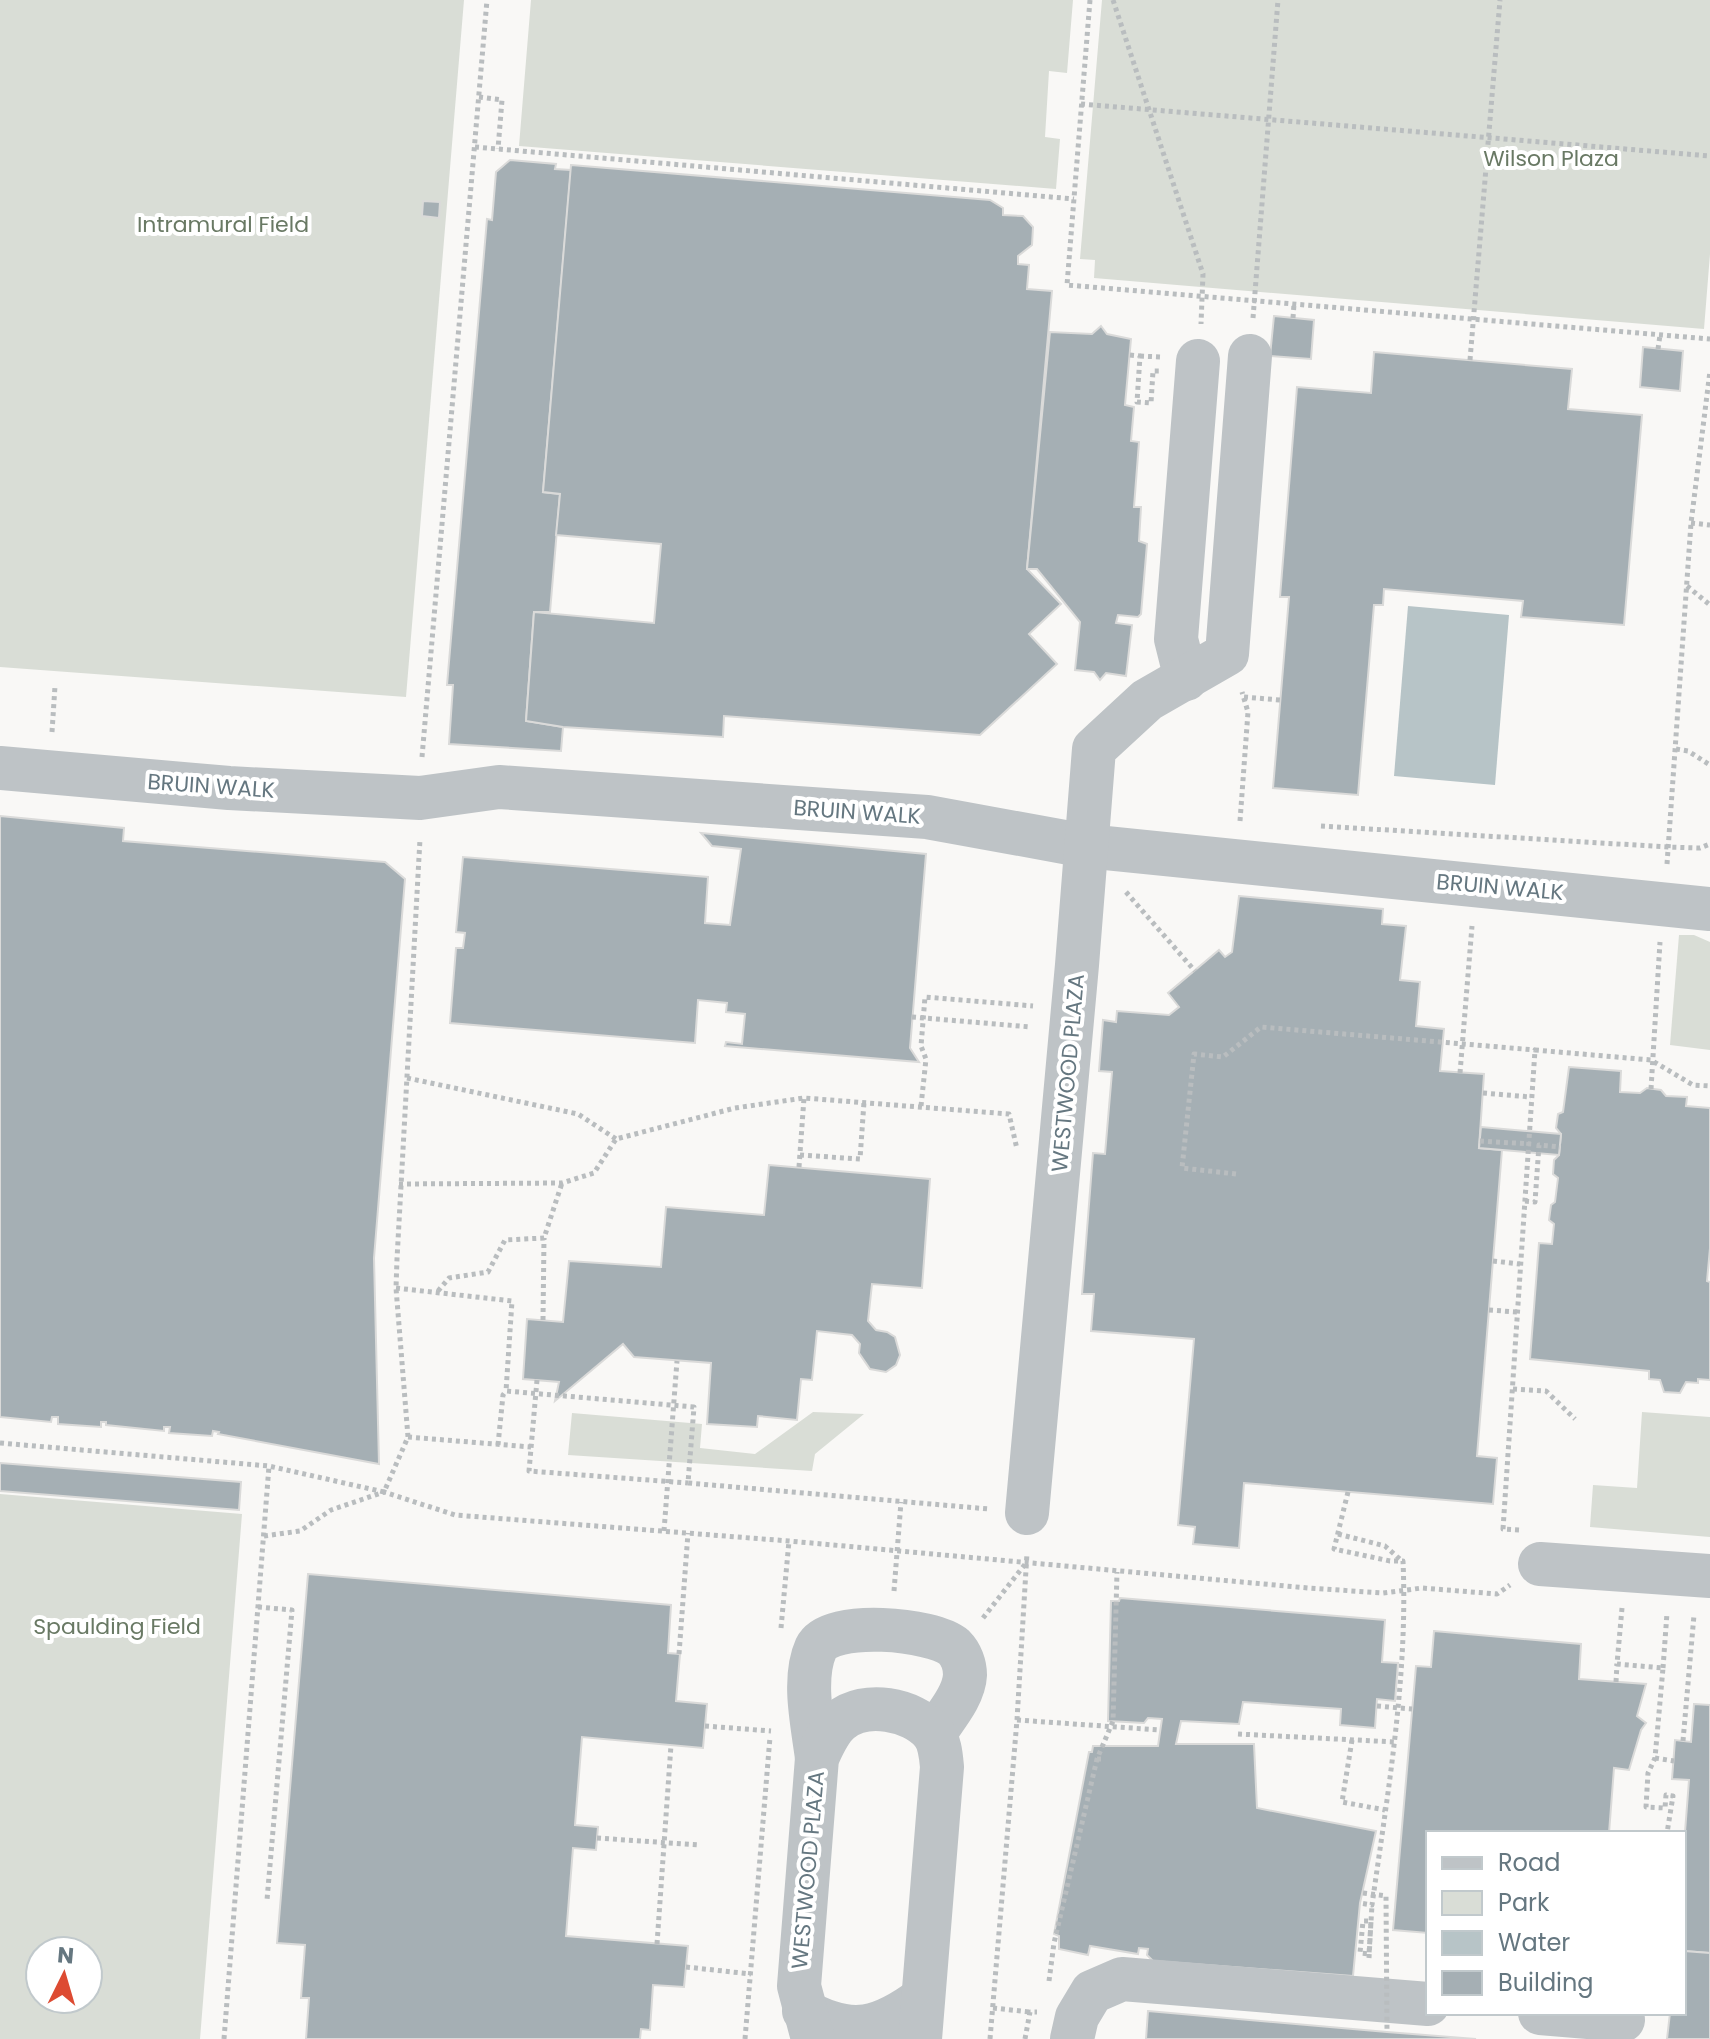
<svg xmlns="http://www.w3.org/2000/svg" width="1710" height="2039" font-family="Poppins,sans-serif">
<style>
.green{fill:#d9ddd6;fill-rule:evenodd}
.water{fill:#b7c4c7}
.building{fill:#a5afb4;stroke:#dadad9;stroke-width:2}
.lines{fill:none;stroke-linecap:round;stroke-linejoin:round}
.path{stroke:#b9bdbf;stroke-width:5;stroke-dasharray:4 4;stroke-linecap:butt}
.minor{stroke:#bec3c6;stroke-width:44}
.path-bridge{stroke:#b9bdbf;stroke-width:5;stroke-dasharray:4 4;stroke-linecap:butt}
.labels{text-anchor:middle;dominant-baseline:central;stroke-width:8;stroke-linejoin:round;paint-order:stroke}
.park-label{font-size:22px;fill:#697964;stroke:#fff}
.street-label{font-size:22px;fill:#657780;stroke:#fff}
</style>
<rect width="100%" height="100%" fill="#f9f8f6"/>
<g class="green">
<path d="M0 0H464L406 697 0 667Z"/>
<path d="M531 0H1073L1067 73 1049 71 1045 137 1060 139 1056 189 519 146Z"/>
<path d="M1102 0H1710V254L1704 329 1094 278 1095 260 1080 259Z"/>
<path d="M1679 935H1694L1710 942V1050L1670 1045Z"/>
<path d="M813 1412 864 1414 815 1454 812 1471 568 1455 572 1413 702 1424 700 1448 755 1454Z"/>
<path d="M1642 1412 1710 1417V1537L1590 1527 1593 1485 1637 1488Z"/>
<path d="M0 1494 242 1514 200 2039H0ZM40 1951H88V1999H40Z"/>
</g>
<path class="water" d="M1408 606 1509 615 1495 785 1394 776Z"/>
<g class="building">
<path d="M510 160 556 164 555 169 571 170 543 492 560 494 550 612H534L526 721 563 727 561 751 449 744 453 685H447L487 219 492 220 496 172Z"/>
<path d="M571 165 990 200 1003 208V215L1023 216 1033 227 1032 245 1018 256V264L1029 265 1027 289 1052 291 1027 569 1061 604 1029 634 1057 664 980 735 724 716 723 737 563 727 526 721 534 612 654 623 661 544 556 535 560 494 543 492Z"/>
<path d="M423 201 440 202 439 218 422 216Z"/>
<path d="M1274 316 1314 320 1311 359 1270 356Z"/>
<path d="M1101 326 1107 334 1131 339 1125 405 1134 407 1131 441 1139 442 1134 507H1141L1139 541 1147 544 1141 614 1138 617 1118 615 1116 623 1132 625 1126 676 1106 673 1100 680 1094 672 1075 670 1080 622 1037 569H1027L1050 332 1092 334Z"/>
<path d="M1643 347 1683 351 1680 391 1640 387Z"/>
<path d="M1374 352 1572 369 1568 409 1642 415 1624 625 1521 617 1523 601 1384 589 1383 605H1374L1358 795 1273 788 1289 597H1280L1297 387 1371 393Z"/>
<path d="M0 816 124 828 123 841 385 862 405 879 374 1258 379 1464 218 1434 219 1432 213 1431 212 1436 169 1433 170 1427H164V1431L106 1425V1422H101V1427L58 1424V1417H52L51 1422 0 1417Z"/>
<path d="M701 833 926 854 910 1048 919 1062 725 1046 726 1042 742 1044 745 1014 726 1012 727 1003 698 1000 695 1043 450 1023 456 948H463L465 933 456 932 463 857 708 877 705 923 730 925 741 849 712 846Z"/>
<path d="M1239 896 1383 909 1382 924 1406 926 1400 980 1420 982 1416 1026 1444 1029 1440 1071 1484 1074 1479 1148 1502 1150 1477 1456 1497 1458 1493 1504 1244 1483 1239 1548 1193 1544 1195 1527 1178 1525 1194 1339 1091 1331 1094 1294H1082L1093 1153 1105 1154 1112 1072 1099 1071 1103 1020 1116 1022 1117 1011 1169 1015 1179 1007 1168 993 1219 950 1225 957 1232 952Z"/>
<path d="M1569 1067 1621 1071 1620 1092 1640 1093 1647 1088 1661 1090 1666 1096 1687 1097 1686 1106 1710 1108V1248L1707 1281 1710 1282V1380L1698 1379V1383L1686 1382 1680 1393 1664 1392 1660 1380 1649 1379V1371L1530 1359 1539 1243 1552 1244 1554 1224 1549 1220 1551 1205 1555 1202 1558 1178 1553 1174 1554 1160 1559 1155 1561 1134 1556 1128 1558 1114 1563 1112Z"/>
<path d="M1481 1127 1561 1134 1559 1155 1479 1148Z"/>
<path d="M769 1165 930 1179 922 1288 872 1284 868 1321 876 1330 887 1332 895 1337 900 1355 896 1365 886 1372 870 1369 859 1353 860 1344 852 1335 817 1331 812 1380 801 1379 797 1420 758 1416 757 1427 707 1424 711 1363 634 1357 623 1344 555 1401 559 1382 523 1379 527 1319 563 1322 569 1261 661 1267 666 1207 764 1215Z"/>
<path d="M0 1463 241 1482 239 1510 0 1491Z"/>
<path d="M308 1574 671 1605 668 1653 680 1654 676 1701 707 1704 703 1748 582 1737 575 1825 598 1827 596 1850 573 1848 566 1936 688 1946 684 1987 653 1985 650 2030 641 2029 640 2039H306L309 1998H301L305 1945 277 1943Z"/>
<path d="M1120 1598 1385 1620 1382 1662 1398 1663 1395 1701 1377 1699 1375 1728 1340 1725 1341 1709 1243 1702 1239 1724 1181 1721 1176 1744H1254L1257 1808 1376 1831 1360 1903 1353 1976 1153 1961 1147 1955 1148 1949 1139 1948 1138 1954 1090 1946 1088 1955 1059 1949V1936L1054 1934 1089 1752H1092L1093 1746H1158L1162 1719 1148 1718 1144 1723 1108 1721 1111 1601H1119Z"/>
<path d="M1434 1631 1581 1644 1579 1679 1646 1684 1637 1716 1646 1723 1641 1730 1629 1770 1614 1768 1609 1833H1428V1933L1393 1930 1416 1666 1431 1667Z"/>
<path d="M1694 1704 1710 1705V1953L1684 1951V1845L1689 1780 1672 1779 1675 1740 1691 1742Z"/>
<path d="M1684 1951 1710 1953V2039H1667L1670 2013H1684Z"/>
<path d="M1148 2011 1387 2032 1476 2039H1146Z"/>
</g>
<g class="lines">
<g class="path">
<path d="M1090 0 1067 285 1710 339"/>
<path d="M1113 0 1203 274 1201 324"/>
<path d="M479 97 502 100 498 149"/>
<path d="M1081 104 1710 156"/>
<path d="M475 147 1074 199"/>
<path d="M1253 318 1278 0"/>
<path d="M1293 318 1294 304"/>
<path d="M1658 349 1660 335"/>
<path d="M1130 355 1140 356 1137 402 1151 403 1153 371H1160"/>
<path d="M1140 356 1160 357"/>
<path d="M1470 360 1500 0"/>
<path d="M1691 523 1710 525"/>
<path d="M1687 586 1710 605"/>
<path d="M1244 697 1280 700"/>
<path d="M52 732 55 686"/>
<path d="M1676 749 1688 751 1710 765"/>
<path d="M422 757 487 0"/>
<path d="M1240 821 1248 712 1242 692"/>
<path d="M1321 826 1668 847 1700 848 1710 844"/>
<path d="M1667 864 1691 523 1710 371"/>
<path d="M1126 892 1195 971"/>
<path d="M912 1017 1031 1027"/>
<path d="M1460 1073 1472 926"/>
<path d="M407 1078 578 1114 616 1139"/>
<path d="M1651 1089 1660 942"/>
<path d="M1483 1093 1531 1097"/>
<path d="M921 1106 926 1059 921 1046 925 997 1033 1006"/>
<path d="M1480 1141 1531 1144"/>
<path d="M800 1155 860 1159 864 1102"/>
<path d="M799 1167 804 1098"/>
<path d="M1236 1174 1182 1168 1194 1054 1223 1057 1261 1027 1535 1050"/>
<path d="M399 1184 562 1183 594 1173 616 1139 735 1108 804 1098 1009 1114 1017 1149"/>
<path d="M1525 1201 1535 1202 1539 1145 1560 1147"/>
<path d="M1493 1261 1520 1264"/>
<path d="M396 1288 512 1301 506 1391 694 1407 688 1483 989 1509"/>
<path d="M438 1291 449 1278 488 1272 505 1240 544 1238 562 1183"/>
<path d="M1489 1310 1517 1312"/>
<path d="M543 1320 544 1238"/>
<path d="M537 1380 529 1471 688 1483"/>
<path d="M1513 1389 1546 1391 1575 1419"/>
<path d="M408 1437 531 1447"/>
<path d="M0 1443 269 1466 384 1492 408 1437 396 1288 397 1259 420 839"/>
<path d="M498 1445 503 1395 506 1391"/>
<path d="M1348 1492 1334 1549 1390 1561H1403C1408 1676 1388 1791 1372 1905L1360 1903"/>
<path d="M1519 1530 1503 1529 1535 1050 1651 1060 1693 1085 1710 1086"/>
<path d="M664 1531 677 1361"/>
<path d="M1338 1534 1385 1546 1402 1561"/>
<path d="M264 1536 300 1531 331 1510 384 1492 455 1515 789 1541 1308 1588 1383 1593 1422 1588 1497 1594 1510 1585"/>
<path d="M894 1591 901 1502"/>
<path d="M258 1607 292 1610 267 1900"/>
<path d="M1622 1608 1617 1664 1663 1668 1655 1758 1648 1773 1646 1807 1665 1808 1666 1795 1673 1796 1667 1833"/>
<path d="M983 1618 1026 1563"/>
<path d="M781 1628 789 1541"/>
<path d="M679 1654 688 1533"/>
<path d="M1663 1668 1667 1613"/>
<path d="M1616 1682 1617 1664"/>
<path d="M1017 1720 1160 1730"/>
<path d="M705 1726 771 1731"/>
<path d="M1238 1734 1395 1742"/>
<path d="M1352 1740 1342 1802 1385 1810"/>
<path d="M1683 1741 1694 1615"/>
<path d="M1655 1758 1674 1761"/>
<path d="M1097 1759H1105"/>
<path d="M597 1838 699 1845"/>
<path d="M657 1944 671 1745"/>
<path d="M1369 1958 1371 1921H1363L1360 1953 1369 1954 1372 1905"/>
<path d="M686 1967 751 1974"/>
<path d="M1049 1981 1054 1943 1097 1759 1113 1721 1117 1572"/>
<path d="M993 2008 1030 2012"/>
<path d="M224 2039 269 1466"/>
<path d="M745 2039 770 1737"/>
<path d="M990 2039 1017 1720 1027 1553"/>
<path d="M1025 2039 1030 2012H1037"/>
</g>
<g class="minor">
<path d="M1186 679 1176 639 1198 361"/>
<path d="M0 768 229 788 420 798 499 787 927 817 1086 846 1710 909"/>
<path d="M1027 1513 1077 965 1094 749 1147 700 1227 654 1250 356"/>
<path d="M1540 1564 1710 1576"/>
<path d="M817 1758C813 1726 802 1679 816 1648 830 1619 933 1629 954 1647 961 1654 965 1665 965 1675 964 1696 945 1717 934 1734"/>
<path d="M804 2011C852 2038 881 2029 923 1998"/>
<path d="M1540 2013 1623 2020"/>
<path d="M813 2039 799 1986 817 1758C823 1745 829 1730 840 1721 865 1700 912 1709 932 1732 940 1741 941 1756 942 1767L920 2039"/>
<path d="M1072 2039 1077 2017 1092 1992 1122 1979 1428 2004"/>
</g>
<g class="path-bridge">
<path d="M1377 1706 1412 1709"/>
<path d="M1363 1893 1386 1896 1387 2032"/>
</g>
</g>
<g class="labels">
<g class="park-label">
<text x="1551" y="158">Wilson Plaza</text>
<text x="223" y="224">Intramural Field</text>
<text x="117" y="1626">Spaulding Field</text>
</g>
<g class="street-label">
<text transform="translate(211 786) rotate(4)">BRUIN WALK</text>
<text transform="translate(857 812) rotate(4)">BRUIN WALK</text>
<text transform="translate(1500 887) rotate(5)">BRUIN WALK</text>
<text transform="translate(1068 1073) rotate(-85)">WESTWOOD PLAZA</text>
<text transform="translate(808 1870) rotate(-85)">WESTWOOD PLAZA</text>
</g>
</g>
<rect x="1426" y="1831" width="260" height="184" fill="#ffffff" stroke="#c1c9cc" stroke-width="2"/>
<rect x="1442" y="1857" width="40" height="12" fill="#bec3c6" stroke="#c1c9cc" stroke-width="2"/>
<text x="1498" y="1871" font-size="24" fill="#657780">Road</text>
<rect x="1442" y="1891" width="40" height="24" fill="#d9ddd6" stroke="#c1c9cc" stroke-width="2"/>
<text x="1498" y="1911" font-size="24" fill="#657780">Park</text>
<rect x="1442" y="1931" width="40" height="24" fill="#b7c4c7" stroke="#c1c9cc" stroke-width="2"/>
<text x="1498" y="1951" font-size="24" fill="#657780">Water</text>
<rect x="1442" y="1971" width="40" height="24" fill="#a5afb4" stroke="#c1c9cc" stroke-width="2"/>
<text x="1498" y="1991" font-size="24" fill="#657780">Building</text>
<g transform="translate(64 1975) rotate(5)"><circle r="38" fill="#ffffff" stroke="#c1c9cc" stroke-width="2"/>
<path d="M0-6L14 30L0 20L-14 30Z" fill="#dd4b32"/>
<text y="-12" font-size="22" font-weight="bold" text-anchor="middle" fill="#657780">N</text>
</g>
</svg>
